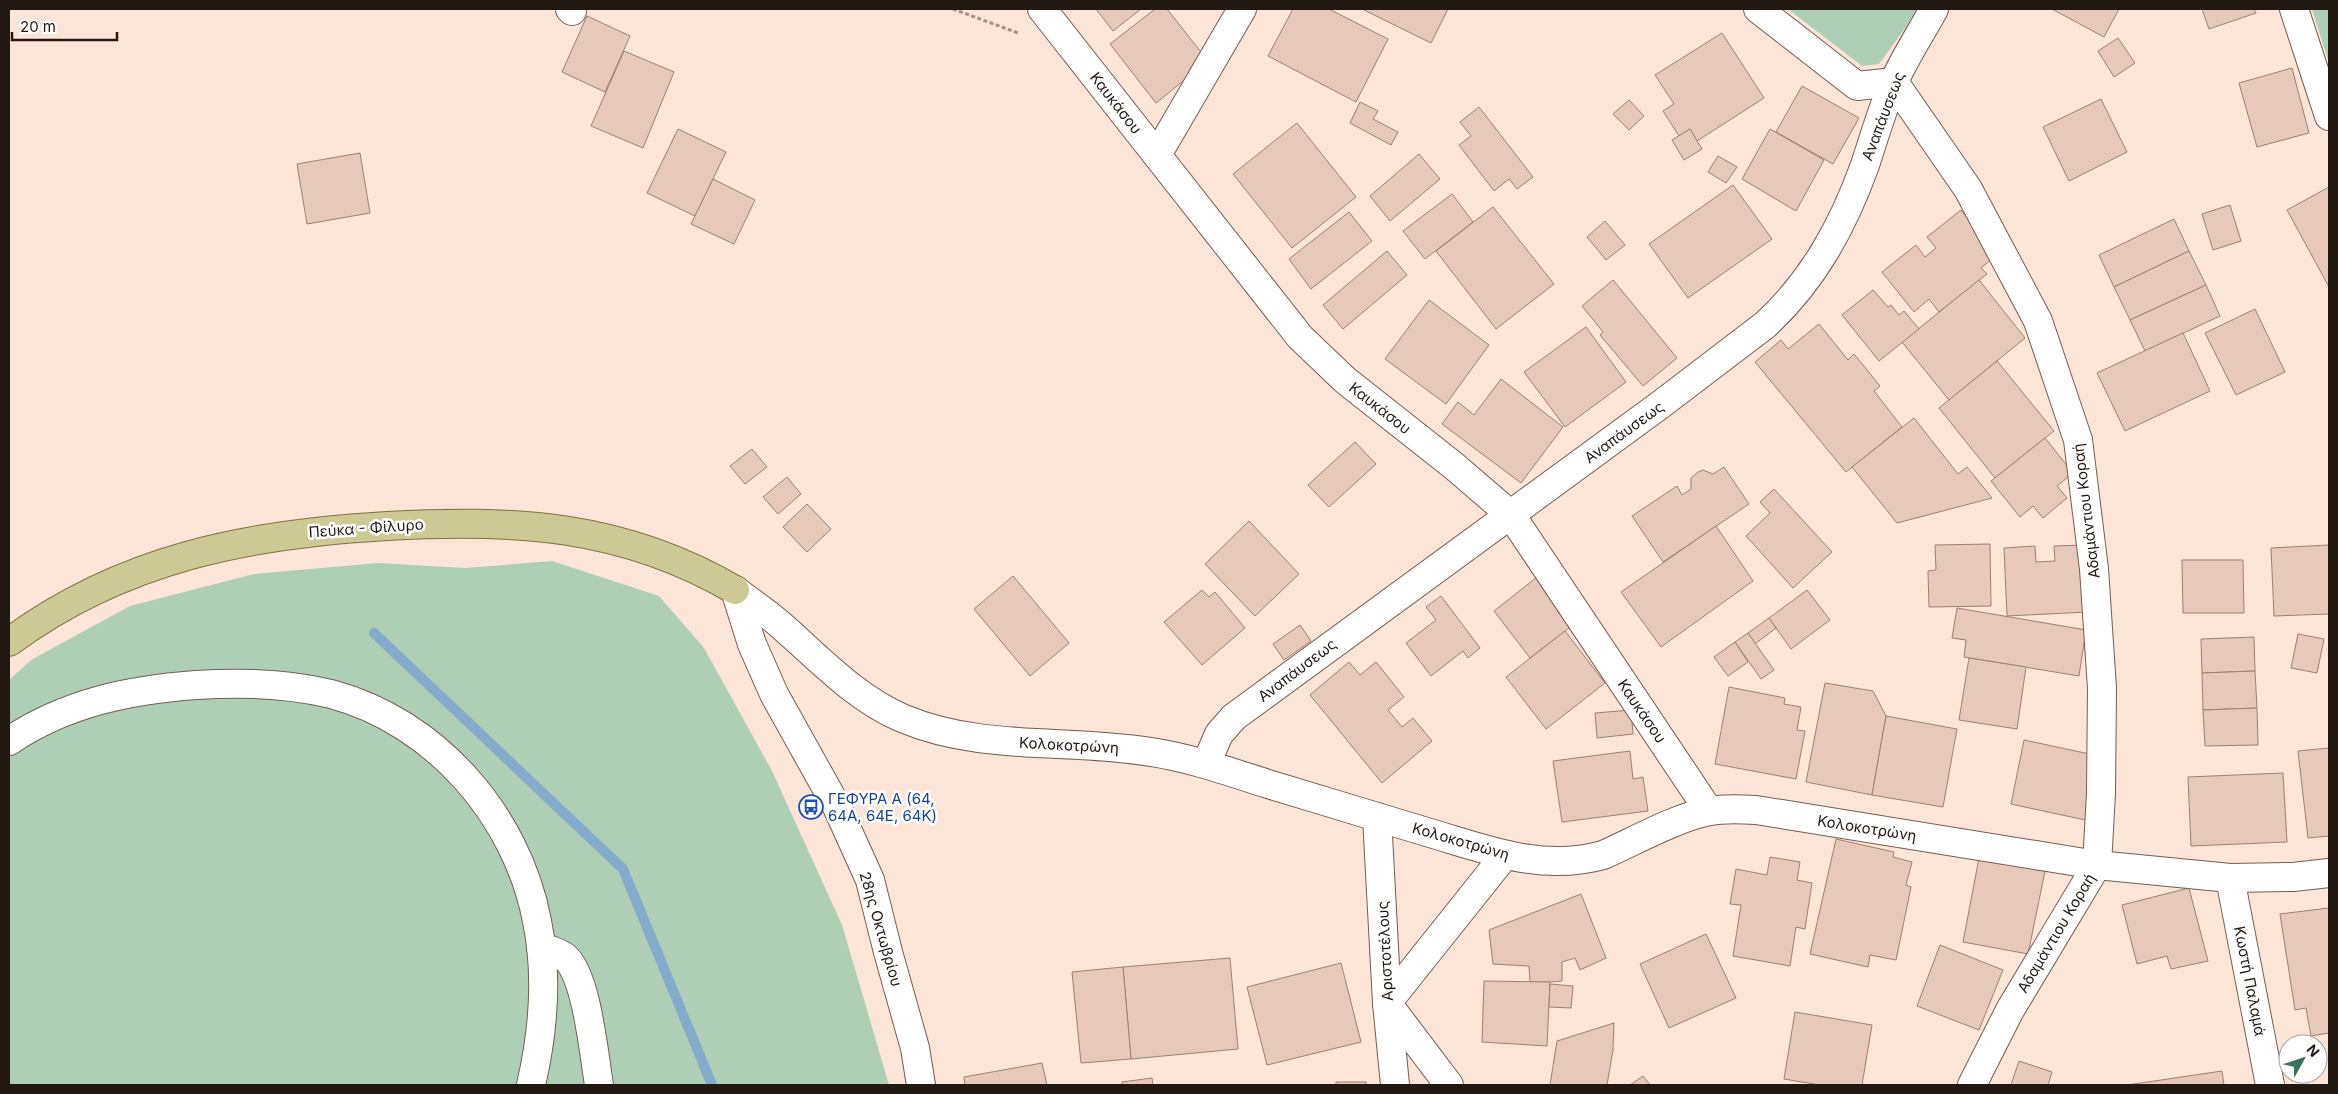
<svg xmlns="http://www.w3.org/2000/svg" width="2338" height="1094" font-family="Inter,sans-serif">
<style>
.green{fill:#afceb6}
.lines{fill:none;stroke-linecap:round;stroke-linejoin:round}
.stream{stroke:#83abca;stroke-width:10}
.building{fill:#e6c9bb;stroke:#9b8173}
.minor-casing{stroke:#755d50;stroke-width:30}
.major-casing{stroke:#7b743a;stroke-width:30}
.path{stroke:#a49288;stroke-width:3;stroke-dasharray:4 2.5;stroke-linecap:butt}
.minor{stroke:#fff;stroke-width:28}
.major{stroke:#cdc995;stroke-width:28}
.labels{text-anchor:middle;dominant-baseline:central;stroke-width:5;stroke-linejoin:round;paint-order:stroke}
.street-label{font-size:15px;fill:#221812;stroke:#fff}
.transit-label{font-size:15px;fill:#164399;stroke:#fff;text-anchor:start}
</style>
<rect width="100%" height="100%" fill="#fbe4d8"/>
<g class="green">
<path d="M1788 9H1919L1879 64 1862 66Z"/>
<path d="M2312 9H2329V63Z"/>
<path d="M552 561 659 596 704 648 772 771 842 925 889 1085H9V680L31 660 130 606 254 574 378 563 465 568Z"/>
</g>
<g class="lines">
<path class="stream" d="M374 633 623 869 712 1085"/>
</g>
<g class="building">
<path d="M1096 9H1141L1113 31Z"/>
<path d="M1155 9H1167L1208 61 1156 103 1110 44Z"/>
<path d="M1293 9H1329L1388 39 1356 102 1268 56Z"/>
<path d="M1362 9H1448L1431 43Z"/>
<path d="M2052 9H2119L2104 37Z"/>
<path d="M2202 9H2254L2256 13 2209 29Z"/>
<path d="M587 16 630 36 605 92 562 72Z"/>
<path d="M1722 33 1764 98 1697 141 1690 129 1679 136 1663 111 1674 104 1655 75Z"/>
<path d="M2118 38 2135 63 2114 77 2098 51Z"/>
<path d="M624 51 674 72 643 148 591 126Z"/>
<path d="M2292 68 2309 133 2257 147 2239 83Z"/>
<path d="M1802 86 1859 118 1833 164 1776 132Z"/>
<path d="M2101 99 2127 152 2069 181 2043 127Z"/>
<path d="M1629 100 1644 116 1629 130 1613 114Z"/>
<path d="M1360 102 1378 111 1373 119 1398 132 1391 145 1350 123Z"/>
<path d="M1479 107 1533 177 1517 189 1509 179 1494 191 1459 145 1471 136 1460 122Z"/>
<path d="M1297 123 1356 197 1292 248 1233 174Z"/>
<path d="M678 129 726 152 695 216 647 193Z"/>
<path d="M1690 129 1702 149 1684 160 1672 140Z"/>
<path d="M1770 129 1824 160 1796 211 1742 179Z"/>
<path d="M360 153 370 213 307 224 297 164Z"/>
<path d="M1419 154 1440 179 1390 221 1370 196Z"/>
<path d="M1718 156 1737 167 1726 183 1708 172Z"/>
<path d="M713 179 755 200 734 244 691 224Z"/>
<path d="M1733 185 1772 239 1688 298 1649 244Z"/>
<path d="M2329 187V287L2287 210Z"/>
<path d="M1452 194 1473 222 1425 259 1403 231Z"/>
<path d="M2230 205 2241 241 2213 250 2202 214Z"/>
<path d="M1493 207 1554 284 1496 329 1436 251Z"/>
<path d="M1961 210 1997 255 1981 268 1987 274 1939 312 1929 299 1914 312 1882 272 1916 245 1925 257 1936 248 1927 237Z"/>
<path d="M1349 212 1372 241 1311 289 1289 259Z"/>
<path d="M2174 219 2189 251 2114 287 2099 255Z"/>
<path d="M1605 221 1625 245 1606 260 1587 237Z"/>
<path d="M1387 251 1407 275 1343 329 1323 305Z"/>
<path d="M2189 251 2206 285 2130 320 2114 287Z"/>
<path d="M1613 280 1677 358 1643 386 1600 335 1603 332 1582 306Z"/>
<path d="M1979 280 2025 338 1949 400 1902 342Z"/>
<path d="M2206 285 2220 316 2145 351 2130 320Z"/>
<path d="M1873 290 1888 307 1891 305 1899 315 1904 311 1919 329 1879 361 1842 315Z"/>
<path d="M1429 300 1489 345 1446 404 1385 359Z"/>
<path d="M2255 309 2285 372 2236 395 2205 333Z"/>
<path d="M1819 324 1848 360 1854 354 1880 386 1874 391 1902 427 1846 472 1755 362 1781 340 1788 349Z"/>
<path d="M1586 327 1626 382 1565 427 1524 372Z"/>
<path d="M2183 333 2210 391 2125 431 2097 373Z"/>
<path d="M1997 361 2054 431 1995 478 1939 408Z"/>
<path d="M1501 379 1563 427 1521 483 1442 424 1458 402 1474 415Z"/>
<path d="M1914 418 1958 474 1967 467 1992 498 1897 523 1852 467Z"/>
<path d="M2045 438 2073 473 2057 486 2067 498 2043 518 2033 506 2020 517 1991 481Z"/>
<path d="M1355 442 1376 464 1329 507 1308 485Z"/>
<path d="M752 449 767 467 745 484 730 466Z"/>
<path d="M1724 467 1749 504 1663 562 1632 516 1677 486 1682 495 1691 489V478L1698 472 1703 470 1713 474Z"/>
<path d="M787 477 801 494 778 514 763 497Z"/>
<path d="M1774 489 1832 552 1793 588 1746 536 1770 513 1760 502Z"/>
<path d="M807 504 831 529 807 552 783 527Z"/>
<path d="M1249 521 1299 574 1255 616 1205 564Z"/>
<path d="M1716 526 1753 581 1661 647 1621 592Z"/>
<path d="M1990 544 1991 606 1929 607 1928 571 1936 570 1935 545Z"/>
<path d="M2085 545 2088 612 2007 616 2004 548 2035 546 2036 562 2055 561 2054 546Z"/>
<path d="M2329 545V614L2274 616 2271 548Z"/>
<path d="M2182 560H2243L2244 613H2183Z"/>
<path d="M1541 574 1578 621 1530 658 1494 611Z"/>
<path d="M1013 576 1069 643 1030 676 974 609Z"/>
<path d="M1202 590 1209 597 1215 592 1245 628 1202 665 1164 622Z"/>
<path d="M1807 590 1830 620 1791 649 1769 618Z"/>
<path d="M1441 596 1480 648 1468 658 1463 651 1431 676 1406 643 1436 620 1426 607Z"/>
<path d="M1957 608 2086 630 2079 676 1964 657 1966 640 1952 638Z"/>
<path d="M1769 618 1776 628 1755 644 1748 633Z"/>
<path d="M1300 625 1311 641 1284 660 1273 644Z"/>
<path d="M1565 631 1605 683 1546 729 1506 677Z"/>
<path d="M1748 633 1774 670 1761 679 1735 642Z"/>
<path d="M2298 634 2324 639 2317 673 2291 668Z"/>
<path d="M2254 637 2255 671 2202 673 2201 639Z"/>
<path d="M1735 642 1748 662 1728 676 1714 657Z"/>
<path d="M1969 658 2026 667 2017 729 1959 720Z"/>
<path d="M1349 662 1360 675 1376 662 1404 697 1388 710 1402 727 1413 718 1432 741 1382 783 1310 695Z"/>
<path d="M2255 671 2257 708 2203 710 2202 673Z"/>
<path d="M1825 683 1873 691 1886 716 1872 795 1806 782Z"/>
<path d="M1729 687 1785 698 1784 704 1801 707 1797 730 1805 731 1796 779 1715 764Z"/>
<path d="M2257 708 2258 745 2205 746 2203 710Z"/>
<path d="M1631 710 1633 734 1597 738 1595 713Z"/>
<path d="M1886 716 1957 729 1943 807 1872 795Z"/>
<path d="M2024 740 2099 756 2085 820 2011 804Z"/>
<path d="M2329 748V836L2308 838 2298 751Z"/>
<path d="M1630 751 1633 779 1643 777 1648 811 1562 822 1553 761Z"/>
<path d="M2283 773 2287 842 2191 846 2188 777Z"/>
<path d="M1836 839 1894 852 1893 857 1912 862 1906 885 1911 887 1896 960 1870 955 1868 967 1810 954Z"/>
<path d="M1770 857 1800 862 1797 880 1812 883 1805 929 1796 927 1790 966 1733 956 1741 905 1730 904 1736 869 1767 875Z"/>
<path d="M1979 858 2045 871 2028 954 1963 942Z"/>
<path d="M2189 888 2208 961 2171 969 2167 956 2137 964 2122 905Z"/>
<path d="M1581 894 1606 958 1580 970 1575 958 1562 962V981L1550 982H1530L1529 966 1493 964 1489 930Z"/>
<path d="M2329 908V1033L2311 1036 2306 1008 2295 1010 2280 914Z"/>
<path d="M1706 934 1736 998 1669 1028 1640 964Z"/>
<path d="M1940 945 2003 970 1979 1030 1917 1006Z"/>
<path d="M1230 958 1238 1049 1131 1059 1123 967Z"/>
<path d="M1341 963 1361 1042 1267 1065 1247 987Z"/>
<path d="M1123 967 1131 1059 1081 1063 1072 972Z"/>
<path d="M1484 981 1550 982 1547 1046 1482 1042Z"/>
<path d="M1550 984 1573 986 1571 1008 1549 1007Z"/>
<path d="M1795 1012 1872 1025 1862 1085H1820L1784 1079Z"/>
<path d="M1614 1023 1613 1050 1607 1085H1550L1557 1041Z"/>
<path d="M2019 1061 2052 1072 2048 1085H2011Z"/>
<path d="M1042 1063 1047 1085H965L964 1077Z"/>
<path d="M2222 1071 2224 1085H2127Z"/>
<path d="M1643 1076 1650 1085H1630Z"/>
<path d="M1152 1078 1153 1085H1122V1082Z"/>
<rect x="1336" y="1082" width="30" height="3"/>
</g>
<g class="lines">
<g class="minor-casing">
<g id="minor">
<path d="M570 9 572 11"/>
<path d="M1042 9 1300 337 1345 380 1454 466 1511 515 1709 811"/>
<path d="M1758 9 1857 86 1894 82 1968 189 2038 321 2078 440 2094 569 2102 688 2101 793 2097 865 2010 1010 1972 1085"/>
<path d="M2294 9 2329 116"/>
<path d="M1157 155 1242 9"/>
<path d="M735 590C749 601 763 610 776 621 816 655 853 697 902 718 982 752 1068 738 1151 752 1191 758 1230 772 1268 784 1322 800 1376 817 1430 833 1488 850 1542 872 1603 855 1635 841 1677 817 1710 811 1725 808 1741 809 1756 810L2097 865 2230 878 2293 877 2329 873"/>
<path d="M735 590 752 644 774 694 837 807 870 880 888 952 915 1048 921 1085"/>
<path d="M9 741C66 703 128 690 196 685 242 682 287 683 331 694 436 722 517 816 537 921 548 975 543 1033 531 1085"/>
<path d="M1206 764 1219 734 1234 717 1660 405 1765 325C1813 281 1843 226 1865 165 1874 138 1882 109 1894 82 1905 57 1921 33 1934 9"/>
<path d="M1377 817 1387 1003 1395 1085"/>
<path d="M2230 878 2270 1085"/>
<path d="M541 947C549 950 560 952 566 958 587 978 594 1055 599 1085"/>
<path d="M1387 1003 1505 855"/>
<path d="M1387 1003 1449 1085"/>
</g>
</g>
<g class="major-casing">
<path id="major" d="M9 642C123 558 248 534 387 526 514 519 622 524 735 590"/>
</g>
<path class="path" d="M953 9 1018 33"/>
<use href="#minor" class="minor"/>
<use href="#major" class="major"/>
</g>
<defs>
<g id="bus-ring" transform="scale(1.25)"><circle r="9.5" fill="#fff" stroke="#1a4fb4" stroke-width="1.5"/><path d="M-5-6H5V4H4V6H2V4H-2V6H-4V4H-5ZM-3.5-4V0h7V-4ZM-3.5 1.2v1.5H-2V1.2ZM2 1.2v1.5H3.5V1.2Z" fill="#1a4fb4"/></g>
</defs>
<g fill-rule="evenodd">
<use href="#bus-ring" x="811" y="807"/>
</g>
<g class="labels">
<g class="street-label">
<text transform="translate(1116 103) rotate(52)">Καυκάσου</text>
<text transform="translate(1883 116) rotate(-69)">Αναπάυσεως</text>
<text transform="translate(1380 408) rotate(38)">Καυκάσου</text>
<text transform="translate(1624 432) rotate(-36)">Αναπάυσεως</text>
<text transform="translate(2086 511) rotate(-97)">Αδαμάντιου Κοραή</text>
<text transform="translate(366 528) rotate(-4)">Πεύκα - Φίλυρο</text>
<text transform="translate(1297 670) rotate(-37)">Αναπάυσεως</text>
<text transform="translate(1642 711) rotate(56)">Καυκάσου</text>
<text transform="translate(1069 745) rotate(3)">Κολοκοτρώνη</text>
<text transform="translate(1867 828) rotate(9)">Κολοκοτρώνη</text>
<text transform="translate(1461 841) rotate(16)">Κολοκοτρώνη</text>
<text transform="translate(881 929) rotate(74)">28ης Οκτωβρίου</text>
<text transform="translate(2056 933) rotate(-59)">Αδαμάντιου Κοραή</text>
<text transform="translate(1385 951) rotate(-93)">Αριστοτέλους</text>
<text transform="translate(2250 981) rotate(79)">Κωστή Παλαμά</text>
</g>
<g class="transit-label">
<text x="828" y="798">ΓΕΦΥΡΑ A (64,<tspan x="828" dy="17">64Α, 64Ε, 64Κ)</tspan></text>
</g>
</g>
<rect width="2338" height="1094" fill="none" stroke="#221812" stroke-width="20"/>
<g transform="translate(2303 1059) rotate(50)"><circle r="24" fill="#ffffff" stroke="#a7a3a0"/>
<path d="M0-4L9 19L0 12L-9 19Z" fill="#38735d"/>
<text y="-8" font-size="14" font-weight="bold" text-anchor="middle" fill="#221812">N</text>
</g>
<path d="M12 32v8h105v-8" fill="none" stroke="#221812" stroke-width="2.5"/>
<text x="20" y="32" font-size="15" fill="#221812" stroke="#ffffff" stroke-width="4" paint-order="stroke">20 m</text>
</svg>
